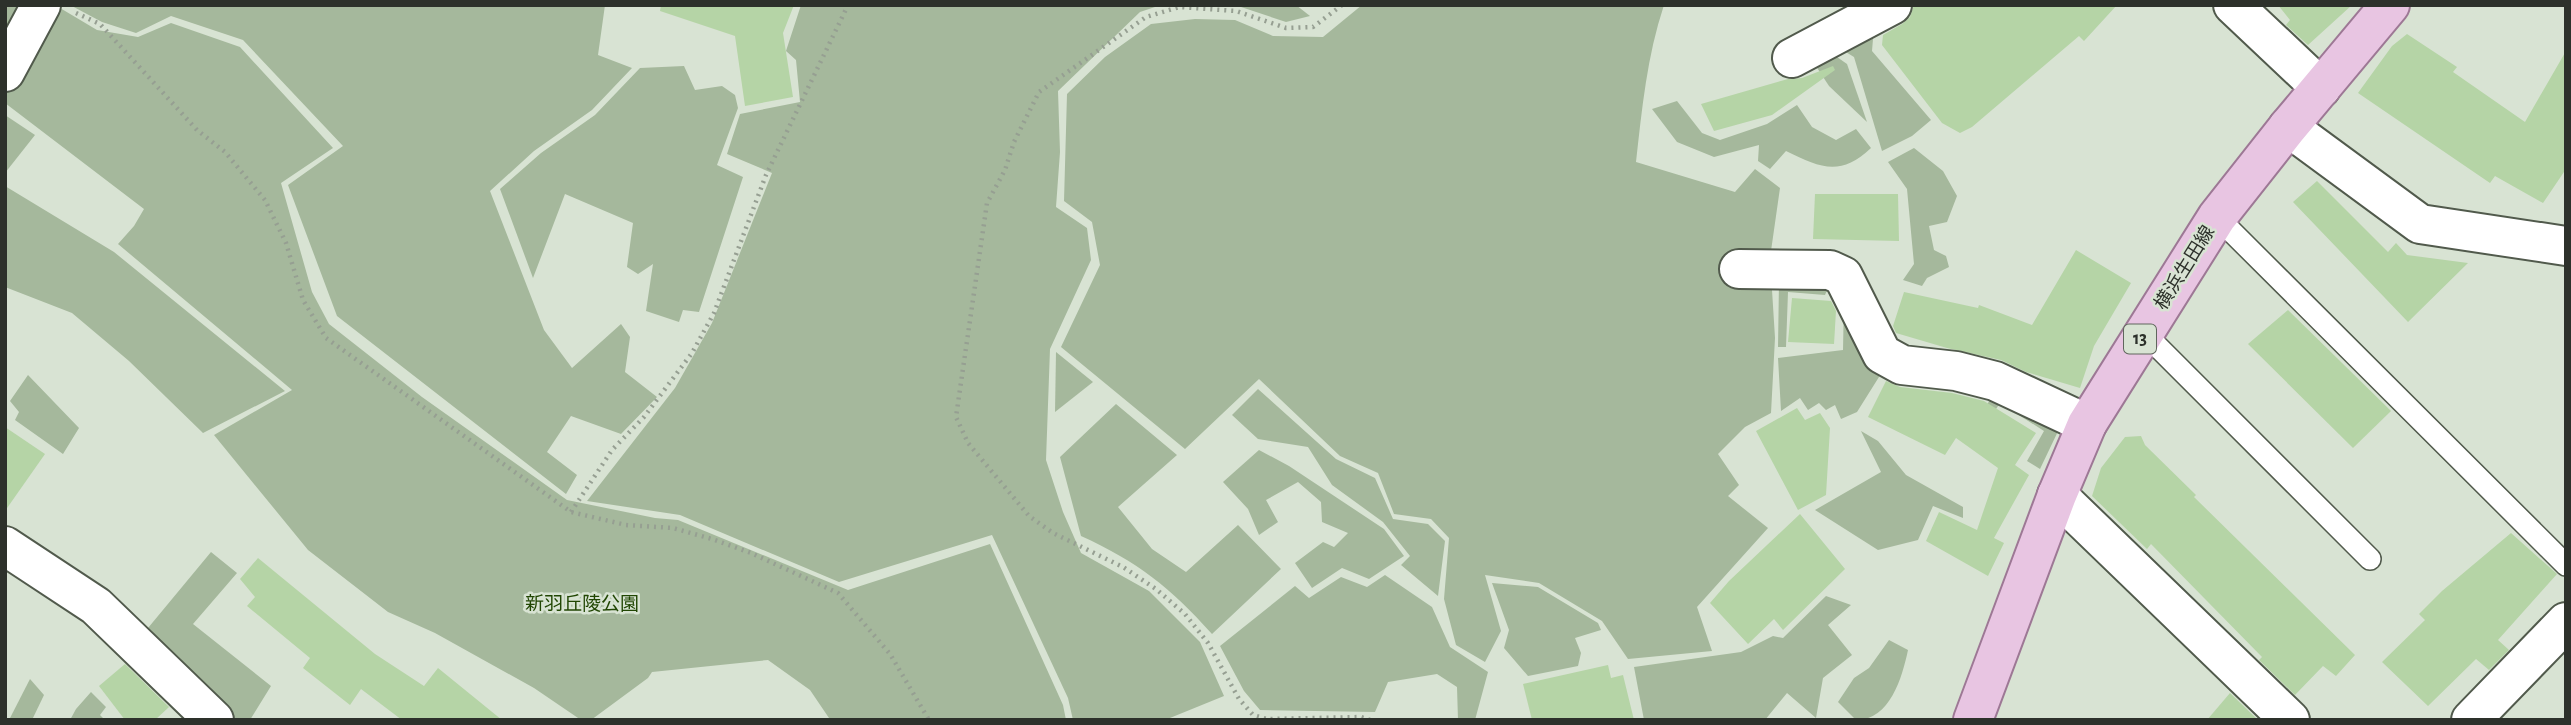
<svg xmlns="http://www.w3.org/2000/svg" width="2571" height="725" font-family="'Alegreya Sans','Noto Sans JP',sans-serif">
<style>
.green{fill:#a5b89c}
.building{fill:#b5d4a6}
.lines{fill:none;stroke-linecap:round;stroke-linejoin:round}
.lane-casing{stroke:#515a4c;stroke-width:24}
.street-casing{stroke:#515a4c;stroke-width:42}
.secondary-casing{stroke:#515a4c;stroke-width:42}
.primary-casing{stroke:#9d7895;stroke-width:42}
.path{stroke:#969f92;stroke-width:4.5;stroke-dasharray:2 5;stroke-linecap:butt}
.lane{stroke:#fff;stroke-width:21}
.street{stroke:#fff;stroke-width:38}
.secondary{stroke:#fff;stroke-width:38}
.primary{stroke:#e8c5e2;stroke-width:38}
.labels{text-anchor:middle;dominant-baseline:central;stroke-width:5;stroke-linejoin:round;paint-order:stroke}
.shield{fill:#d8e3d3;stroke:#60665d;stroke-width:2}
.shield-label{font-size:18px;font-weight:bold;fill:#2d312b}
.street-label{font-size:19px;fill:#2d312b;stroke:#d8e3d3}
.park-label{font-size:19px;fill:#214603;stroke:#d8e3d3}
</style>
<rect width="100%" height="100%" fill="#d8e3d3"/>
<g class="green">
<path d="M5 5H55L97 30 138 37 171 23 240 47 333 148 281 183 312 292 329 324 422 397 567 500 655 518 678 520 848 590 990 544 1063 705 1066 720H827L829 718 810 690 768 660 652 672 648 678 591 720H581L534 688 435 633 388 612 308 550 214 435 292 390 118 244 134 226 144 209 5 103Z"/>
<path d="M70 5H605L598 55 632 68 592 110 534 151 490 191 544 330 572 368 621 324 630 337 625 372 657 397 621 434 571 416 547 452 577 475 566 494 337 316 288 185 343 146 243 40 171 16 136 33 102 22Z"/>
<path d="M801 5H1161L1140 12 1058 91 1060 152 1056 207 1087 228 1091 260 1050 349 1046 460 1063 512 1081 553 1149 591 1200 642 1224 696 1165 720H1073L1068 698 992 535 839 582 680 515 587 501 675 388 712 323 772 173 727 154 740 114 800 102 796 60 786 51Z"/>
<path d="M1235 5H1296L1310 16 1286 22Z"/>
<path d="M1362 5H1664C1647 56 1642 109 1636 162L1735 192 1755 169 1780 188 1770 258 1775 338 1771 413 1745 427 1718 454 1739 485 1728 496 1768 528 1697 607 1712 651 1628 659 1602 621 1539 583 1485 575 1501 631 1485 662 1456 645 1444 599 1449 538 1431 519 1394 514 1378 473 1340 456 1259 379 1185 449 1061 347 1100 265 1092 222 1064 201 1067 94 1105 57 1151 24 1195 19 1235 20 1273 36 1323 37Z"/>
<path d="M1874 27 1872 51 1931 120 1912 136 1882 151 1854 57 1836 46Z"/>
<path d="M1827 50 1847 64 1867 122 1829 86 1812 60Z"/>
<path d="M684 66 695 90 722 86 735 95 738 108 717 165 743 177 699 312 683 310 679 322 646 311 653 264 638 274 627 267 633 223 565 194 533 278 500 189 541 153 595 115 640 68Z"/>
<path d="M1677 101 1702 133 1720 140 1767 124 1797 105 1812 127 1836 140 1856 129 1871 148C1840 177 1821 168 1786 151L1770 169 1758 161 1759 145 1714 157 1677 142 1652 109Z"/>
<path d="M5 115 35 135 5 173Z"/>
<path d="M1914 148 1943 171 1957 196 1947 222 1929 226 1934 250 1946 256 1949 267 1927 278 1922 286 1903 280 1914 264 1907 189 1888 162Z"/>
<path d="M5 186 114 252 285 391 203 433 129 361 72 313 5 287Z"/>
<path d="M1779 281 1830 283 1825 295 1788 292 1786 347H1778Z"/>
<path d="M1844 299 1884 369 1857 412 1841 419 1835 405 1826 410 1819 403 1808 410 1800 398 1781 411 1778 358 1843 350Z"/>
<path d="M1056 352 1093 382 1055 412Z"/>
<path d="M28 375 79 428 63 454 15 420 19 412 10 401Z"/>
<path d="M1258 389 1336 459 1375 478 1393 519 1428 524 1445 541 1438 596 1401 565 1410 556 1383 522 1332 485 1308 447 1258 439 1232 415Z"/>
<path d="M1995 392 2061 425 2040 469 2027 461 2044 431 2000 403 1984 427 1976 422Z"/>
<path d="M1116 404 1177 455 1118 507 1152 549 1186 572 1238 525 1281 569 1212 634C1170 587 1138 562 1081 536L1060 457Z"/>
<path d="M1861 431 1878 441 1906 475 1963 507V518L1933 506 1918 540 1878 550 1815 510 1881 472Z"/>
<path d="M1259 450 1289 466 1384 529 1404 556 1369 579 1342 568 1312 588 1295 563 1323 542 1334 547 1348 533 1322 522 1321 502 1298 482 1266 500 1278 522 1259 535 1248 509 1223 482Z"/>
<path d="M211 552 237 573 193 624 271 686 250 720H236L202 690 148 628Z"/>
<path d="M1385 575 1432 607 1450 647 1488 672 1475 720H1458L1457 687 1437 674 1388 682 1375 712 1260 710 1244 691 1220 646 1295 586 1309 598 1341 577 1367 587Z"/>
<path d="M1492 583 1538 587 1598 623 1601 630 1575 638 1581 653 1578 666 1528 676 1504 648 1509 630Z"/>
<path d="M1826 596 1851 605 1828 625 1852 655 1823 678 1816 718 1787 693 1765 720H1644L1634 667 1741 652 1773 636 1783 638Z"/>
<path d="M1889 640 1908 650C1902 678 1890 720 1856 720L1838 702 1854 678 1869 668Z"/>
<path d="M30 679 44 695 32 720H9Z"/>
<path d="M91 692 106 707 100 715 105 720H70L76 709Z"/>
</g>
<g class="building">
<path d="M661 5H794L783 33 793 97 745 106 735 36 660 11Z"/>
<path d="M1914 5H2117L2084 41 2079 36 1972 127 1960 133 1942 123 1882 45 1883 35 1902 24 1910 17Z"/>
<path d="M2278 5H2352L2308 45 2286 25 2290 20Z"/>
<path d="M2407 34 2457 67 2453 72 2525 122 2566 51V169L2543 203 2495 176 2490 183 2358 93 2392 46Z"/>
<path d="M1833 66 1835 70 1772 115 1714 131 1701 104 1788 79 1802 78Z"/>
<path d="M2317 181 2388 252 2396 243 2407 255 2468 263 2408 322 2293 202Z"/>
<path d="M1815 194H1898L1899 241 1813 239Z"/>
<path d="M2076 250 2131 283 2094 346 2080 388 2026 372 2001 360 1947 348 1896 333 1893 326 1904 292 1978 308 1979 305 2032 325Z"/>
<path d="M1792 298 1831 301 1836 311 1834 344 1788 342Z"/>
<path d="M2288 310 2391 411 2353 448 2248 344Z"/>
<path d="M1886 381 1900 387 1952 393 1984 401 2036 433 2015 465 2029 475 1994 538 2004 543 1988 576 1926 541 1939 512 1977 530 1998 468 1956 438 1945 455 1868 417Z"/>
<path d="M1797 408 1805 420 1820 413 1830 428 1826 495 1798 510 1756 431Z"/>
<path d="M5 427 45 454 5 511Z"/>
<path d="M2141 436 2145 445 2196 495 2194 497 2355 655 2336 676 2323 666 2295 695 2259 660 2262 657 2151 544 2147 549 2092 496 2101 468 2125 437Z"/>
<path d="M1800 514 1845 569 1783 630 1774 619 1748 644 1710 603 1729 581Z"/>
<path d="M2511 533 2557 574 2498 640 2509 650 2489 670 2476 659 2428 706 2382 662 2425 620 2419 614 2442 591Z"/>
<path d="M258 558 375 654 424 686 438 668 502 720H402L361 689 350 705 303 668 310 658 247 606 255 597 240 579Z"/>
<path d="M125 664 169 707 155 720H125L99 686Z"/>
<path d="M1608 665 1611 678 1623 675 1634 720H1532L1523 684Z"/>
<path d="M2230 693 2258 720H2207Z"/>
</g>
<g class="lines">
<g class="lane-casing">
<g id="lane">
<path d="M2217 217 2566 565"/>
<path d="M2144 333 2370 559"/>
</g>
</g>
<g class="street-casing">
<g id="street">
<path d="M2233 5 2321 88"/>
<path d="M1792 58 1892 5"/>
<path d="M5 72 41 5"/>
<path d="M1739 269 1830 270 1843 276 1882 354 1902 365 1956 371 1995 381 2087 424"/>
<path d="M2057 495 2290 720"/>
<path d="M5 546 96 606 214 720"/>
<path d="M2471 720 2566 622"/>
</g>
</g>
<g class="secondary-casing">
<path id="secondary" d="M2288 127 2420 224 2566 246"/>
</g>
<g class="primary-casing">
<path id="primary" d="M1973 720 2057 495 2087 424 2217 217 2288 127 2390 5"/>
</g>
<g class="path">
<path d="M1342 5 1313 27 1286 28 1236 11 1179 7 1146 17 1039 92 1014 142 1005 170 987 203 956 417 968 443 1029 516 1053 533 1123 567 1156 589 1185 614 1208 643 1239 699 1253 715 1267 719 1361 717 1370 720"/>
<path d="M76 13 100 24 197 130 225 152 265 200 286 243 303 300 326 338 571 512 626 525 673 528 712 539 751 553 838 593 890 654 929 720"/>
<path d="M571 512 612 450 644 417 692 353 714 313 766 175 848 5"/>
</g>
<use href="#lane" class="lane"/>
<use href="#street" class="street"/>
<use href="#secondary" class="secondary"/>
<use href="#primary" class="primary"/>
</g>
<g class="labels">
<rect class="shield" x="2124" y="324.5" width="32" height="29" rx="5"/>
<g class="shield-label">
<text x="2140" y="339">13</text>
</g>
<g class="street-label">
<text transform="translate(2185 268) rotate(-58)">横浜生田線</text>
</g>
<g class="park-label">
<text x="582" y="604">新羽丘陵公園</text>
</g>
</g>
<rect width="2571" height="725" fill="none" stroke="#2d312b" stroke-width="14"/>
</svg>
